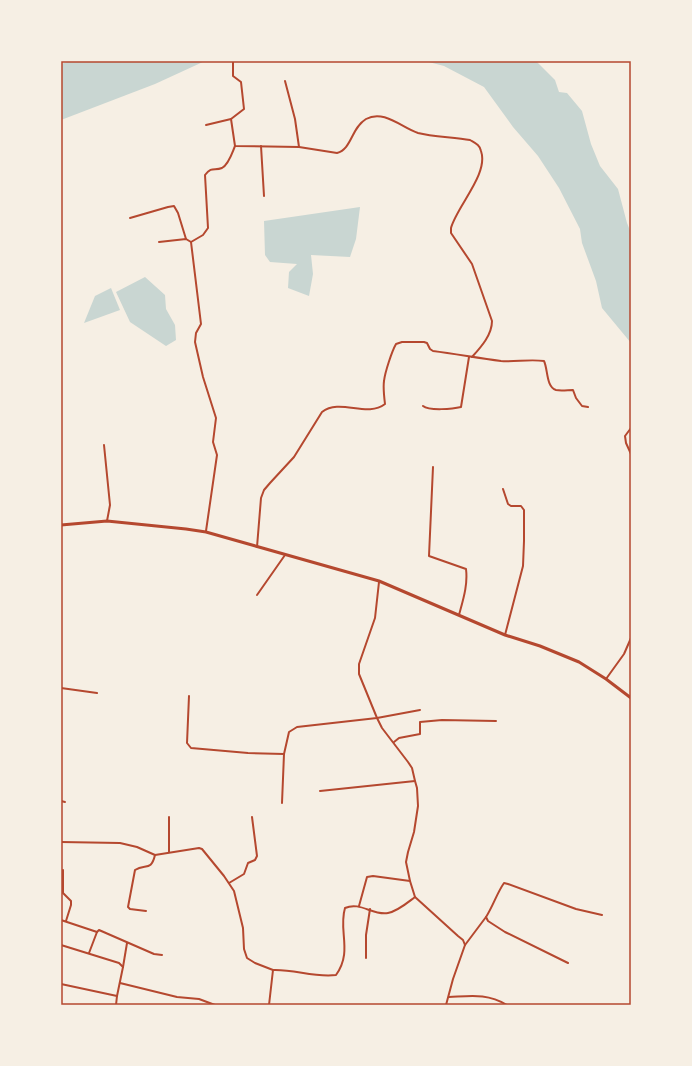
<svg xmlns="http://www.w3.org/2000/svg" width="692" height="1066" font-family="Lato,sans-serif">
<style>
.water{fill:#c9d6d2}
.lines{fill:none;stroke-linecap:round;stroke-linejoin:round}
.minor{stroke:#b5482f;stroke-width:2}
.primary{stroke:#b5482f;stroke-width:3}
.neatline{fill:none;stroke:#b5482f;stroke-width:1.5}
</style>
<rect width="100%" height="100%" fill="#f6efe4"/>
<g class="water">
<path d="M70 61H205L155 84 61 120V64Z"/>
<path d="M425 61H536L555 80 559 92 567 93 582 111 591 144 600 166 618 189 627 223 631 233V343L602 308 596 281 582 243 580 229 559 188 538 156 513 127 484 87 444 66Z"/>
<path d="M360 207 356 239 350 257 311 255 313 274 309 296 288 288 289 272 297 264 270 262 265 255 264 221Z"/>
<path d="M145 277 165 295 166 309 175 325 176 340 166 346 130 322 116 292Z"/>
<path d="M111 288 120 310 84 323 95 296Z"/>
</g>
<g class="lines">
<g class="minor">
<path d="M285 81 295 119 299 147"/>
<path d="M231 119 235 146 299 147 337 153C352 149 351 128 366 119 384 109 402 128 418 133 433 137 455 137 470 140 475 143 480 145 481 151 489 174 457 206 451 228V233L472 264 492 321C492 335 481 347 472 357"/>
<path d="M206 125 231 119 244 109 241 82 233 76V62"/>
<path d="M261 146 264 196"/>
<path d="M130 218 168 207 174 206 178 213 186 239"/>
<path d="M159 242 186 239 191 242 201 324 196 333 195 342 203 377 216 418 213 442 217 455 206 531"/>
<path d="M191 242 203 235 208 228 205 175C212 166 214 171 222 168 229 164 232 153 235 146"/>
<path d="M423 406C429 411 453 409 461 407L469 357"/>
<path d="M631 428 625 436 626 443 631 454"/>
<path d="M104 445 110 505 107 521"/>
<path d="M433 467 429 556 466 569C468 585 463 600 459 615"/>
<path d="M503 489 508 504 511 506H521L524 510V541L523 566 505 635"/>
<path d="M257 547 261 498 264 490 270 483 294 457 322 412C340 398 367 418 385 404 384 396 383 388 384 381 385 372 392 351 396 344L402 342H424L427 343 430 349 433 351C456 354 478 358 501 361 515 362 530 359 544 361 548 369 546 387 556 390 561 391 568 390 573 390L576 398 582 406 588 407"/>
<path d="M379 582 375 618 359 664V674L377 718 382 728 408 762 412 768 415 781 417 788 418 806 414 832 408 852 406 862 410 881 415 897 458 936 463 940 465 945 453 979 446 1005"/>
<path d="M257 595 285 555"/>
<path d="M606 679 624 654 631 638"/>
<path d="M61 688 97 693"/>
<path d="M189 696 187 743 191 748 248 753 284 754"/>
<path d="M394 742 399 738 420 734V722L442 720 496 721"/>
<path d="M320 791 415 781"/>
<path d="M61 801 65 802"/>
<path d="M282 803 284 754 289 732 297 727 377 718 420 710"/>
<path d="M61 842 120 843 137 847 155 855 199 848 202 849 224 876 234 891 243 928 244 949 247 958 255 963 273 970"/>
<path d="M169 852V817"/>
<path d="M63 870V893L71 901V905L66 921"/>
<path d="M229 883 244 874 248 863 255 860 257 856 252 817"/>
<path d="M359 906 367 877 373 876 410 881"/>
<path d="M146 911 130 909 128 907 135 870C145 863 151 872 155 855"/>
<path d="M61 920 97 932 89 953"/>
<path d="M97 932 99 930 154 954 162 955"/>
<path d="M61 945 119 963 123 967 117 996 116 1005"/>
<path d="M465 945 486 917"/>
<path d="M366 958V935L370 909"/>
<path d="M568 963 505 932 488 921 486 917C493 906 497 893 504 883L508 884 576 909 602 915"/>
<path d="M123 967 127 943"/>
<path d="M120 983 177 997 199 999 215 1005"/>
<path d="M61 984 117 996"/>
<path d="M449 997C471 996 487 993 507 1005"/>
<path d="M269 1005 273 970C294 969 315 978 336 975 353 951 338 931 345 908 360 901 373 916 388 913 398 911 407 903 415 897"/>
</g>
<path class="primary" d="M61 525 107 521 186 529 206 532 379 581 505 635 540 646 579 662 606 679 631 698"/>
</g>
<rect width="692" height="1066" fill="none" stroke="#f6efe4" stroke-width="124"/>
<rect x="62" y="62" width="568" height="942" class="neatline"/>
</svg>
